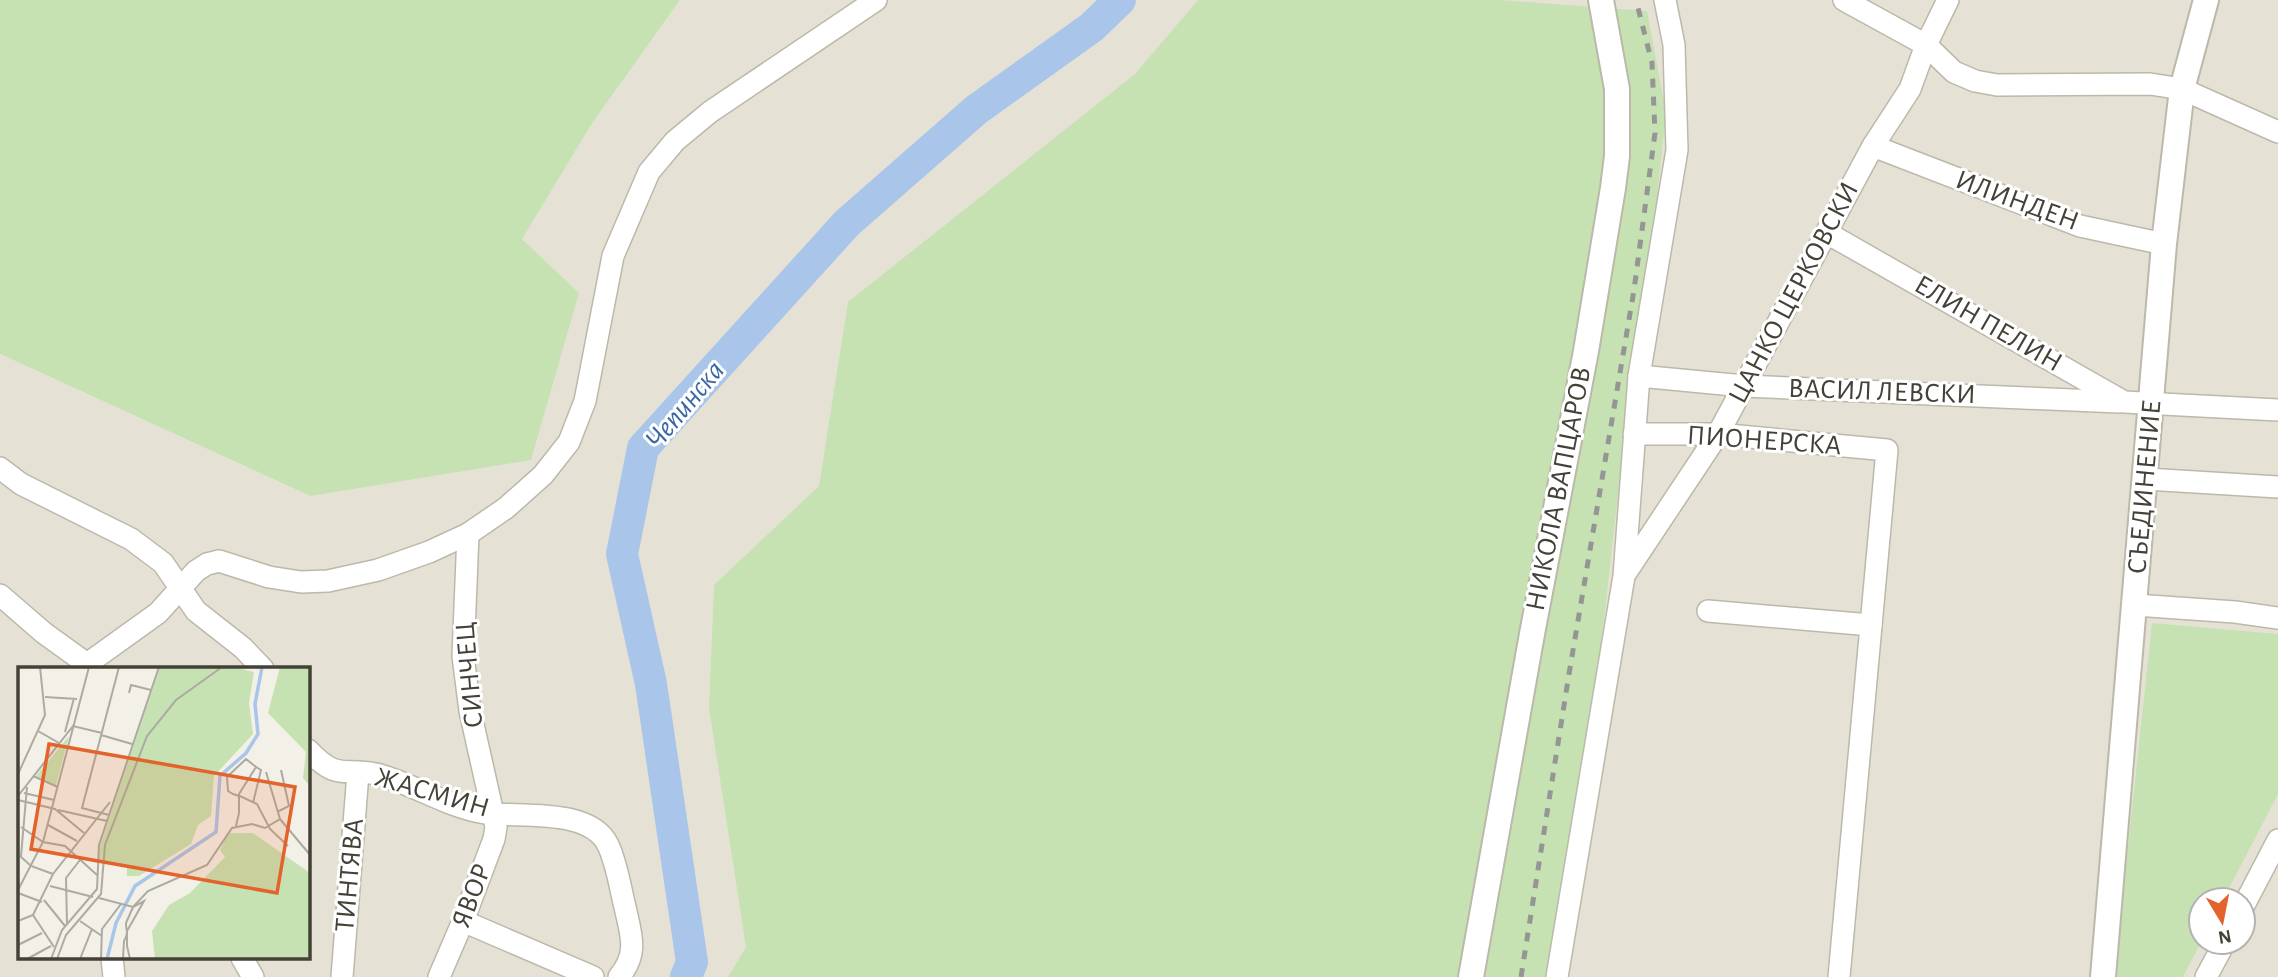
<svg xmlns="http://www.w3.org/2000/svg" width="2278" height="977" font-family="'Alegreya Sans',sans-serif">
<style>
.residential{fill:#e5e2d5;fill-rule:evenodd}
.green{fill:#c6e2b3}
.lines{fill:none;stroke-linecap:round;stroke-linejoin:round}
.river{stroke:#a9c5e9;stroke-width:32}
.minor-casing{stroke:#bcb8aa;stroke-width:24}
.tertiary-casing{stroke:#bcb8aa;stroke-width:28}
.minor{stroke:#fff;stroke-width:21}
.tertiary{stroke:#fff;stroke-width:24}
.rail{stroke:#959595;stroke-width:5;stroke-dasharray:9 9;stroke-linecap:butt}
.labels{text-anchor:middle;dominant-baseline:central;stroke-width:6;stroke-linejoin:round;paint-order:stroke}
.street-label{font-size:28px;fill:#444137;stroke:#fff}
.water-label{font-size:30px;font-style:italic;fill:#3b68a5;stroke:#fff}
.inset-river{fill:none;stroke:#a9c5e9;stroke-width:3.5}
.inset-road{fill:none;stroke:#acaaa1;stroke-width:2}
.view{fill:#e4622b;fill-opacity:0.15;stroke:#e4622b;stroke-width:3.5}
.inset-edge{fill:none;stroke:#444137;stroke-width:3.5}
</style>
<rect width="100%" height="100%" fill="#f2f0e7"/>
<path class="residential" d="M680 0H2278V977H0V354L310 496 521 239 591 125ZM19 669H308V958H19ZM2201 900H2243V942H2201Z"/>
<g class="green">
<path d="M0 0H680L591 125 522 239 579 293 531 460 310 496 0 354Z"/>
<path d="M1198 0H1500L1647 11 1666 112 1655 218 1637 323 1600 656 1547 977H728L746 947 709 708 714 585 819 486 848 302 1135 74Z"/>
<path d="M2152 623 2278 634V794L2223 900H2201V942L2183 977H2114Z"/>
</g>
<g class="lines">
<path class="river" d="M686 977 692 962 651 684 622 554 643 448 847 223 976 110 1092 27 1120 0"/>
<g class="minor-casing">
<g id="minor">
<path d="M1844 0 1926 45 1954 72 1975 81 1997 85 2150 84 2182 89 2278 132"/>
<path d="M1873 146 2080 226 2164 244"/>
<path d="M1827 233 2124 402 2278 410"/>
<path d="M1639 376 1744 386 2119 402"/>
<path d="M1634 434H1718L1887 450 1839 977"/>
<path d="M0 468 21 484 131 539 163 563 196 611 243 648 263 669"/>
<path d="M2146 479 2278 487"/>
<path d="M1625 574 1718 434 1873 146 1910 89 1926 45 1948 0"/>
<path d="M0 595 44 633 87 664"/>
<path d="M2135 605 2235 612 2278 618"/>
<path d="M1708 611 1871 625"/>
<path d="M90 669 87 664 158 613 196 571 207 564 219 561 269 577 301 582 328 581 378 570 429 552 468 534 506 508 543 475 569 442 585 401 613 256 649 172 675 141 710 112 876 0"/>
<path d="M308 750C339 783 344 766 380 775 415 785 448 807 485 813 518 818 590 807 608 845 617 864 620 887 625 907 631 935 639 953 619 977"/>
<path d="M2243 907 2278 840"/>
<path d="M463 921 593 977"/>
<path d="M112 958 114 977"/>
<path d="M242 958 253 977"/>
<path d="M342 977 358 773"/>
<path d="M439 977 463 921 494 839 496 827 470 711 463 656 468 534"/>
<path d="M1557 977 1624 576 1639 376 1677 150 1674 45 1665 0"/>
<path d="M2206 977 2225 942"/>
</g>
</g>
<g class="tertiary-casing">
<g id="tertiary">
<path d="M1471 977 1532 634 1586 351 1613 188 1617 156V89L1601 0"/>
<path d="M2103 977 2164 244 2182 89 2206 0"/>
</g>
</g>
<use href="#minor" class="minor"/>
<use href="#tertiary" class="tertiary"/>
<path class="rail" d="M1521 977 1569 674 1634 290 1655 133 1652 63 1636 0"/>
</g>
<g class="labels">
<g class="street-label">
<text transform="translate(2017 201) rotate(20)">ИЛИНДЕН</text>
<text transform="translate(1794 293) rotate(-62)">ЦАНКО ЦЕРКОВСКИ</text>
<text transform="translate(1988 324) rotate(30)">ЕЛИН ПЕЛИН</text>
<text transform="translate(1882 392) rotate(2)">ВАСИЛ ЛЕВСКИ</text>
<text transform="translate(1764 441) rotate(4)">ПИОНЕРСКА</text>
<text transform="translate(2145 487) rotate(-85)">СЪЕДИНЕНИЕ</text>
<text transform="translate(1559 489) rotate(-79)">НИКОЛА ВАПЦАРОВ</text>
<text transform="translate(470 675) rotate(-95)">СИНЧЕЦ</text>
<text transform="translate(432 793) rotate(16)">ЖАСМИН</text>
<text transform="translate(350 875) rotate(-85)">ТИНТЯВА</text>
<text transform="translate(472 896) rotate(-69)">ЯВОР</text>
</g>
<g class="water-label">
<text transform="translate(685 405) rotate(-50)">Чепинска</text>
</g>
</g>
<g transform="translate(18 667)">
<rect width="292" height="292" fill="#f2f0e7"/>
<path d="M142 0H215L236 5 231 36 235 67 196 109 193 149 180 158 173 177 121 209H109V200L81 193V182ZM262 0H292V119L285 111 288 85 250 46ZM51 69 38 118 18 109ZM210 166H235L292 206V292H137L134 264 151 238 172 226 207 190 202 183Z" fill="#c6e2b3"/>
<path class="inset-river" d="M89 292 98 256 117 219 198 165 202 109 228 86 240 67 237 37 244 0"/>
<path class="inset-road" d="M111 26 113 18 133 23M27 30 59 32M20 64 41 76M47 65 56 31M83 68 114 77M0 107 27 48 22 0M15 109 40 120M6 126 36 133M0 129 55 59 84 66M0 133 37 142 66 166M235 136 243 103 238 100M40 143 89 154M259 145 271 139 263 103M91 148 64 141 101 0M262 152 293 189M30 158 59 174M218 159 221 146V127L238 100 228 92 209 110 210 124 215 127 221 129H222L239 137 252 162 270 179M3 160 25 175 47 179 79 208M2 189 13 199 35 207M3 189 9 120M32 219 75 230M0 223 25 175 71 0M0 226 24 235M81 231 115 240 130 224 189 198 214 161 234 157 247 161 262 152 248 105M26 233 47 259M15 248 36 280M0 254 15 248 35 207 92 135M62 254 84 269M49 257 48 211 62 193M0 278 24 266M9 292 33 279M33 292 44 263 79 222 81 178 141 0M39 292 48 268 83 227 87 178 129 69 158 33 204 0M62 292 74 262M83 292 84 262 103 237M105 292 106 274 108 270 109 266V264L126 234 115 240 108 256V258L109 266V279L112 292"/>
<path class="view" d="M31 77 277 120 259 226 13 182Z"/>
<rect width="292" height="292" class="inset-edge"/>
</g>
<g transform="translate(2222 921) rotate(170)"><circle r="33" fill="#ffffff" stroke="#b4b3af" stroke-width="2"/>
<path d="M0-5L12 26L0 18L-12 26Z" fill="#e4622b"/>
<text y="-10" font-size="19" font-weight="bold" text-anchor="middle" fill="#444137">N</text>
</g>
</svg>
